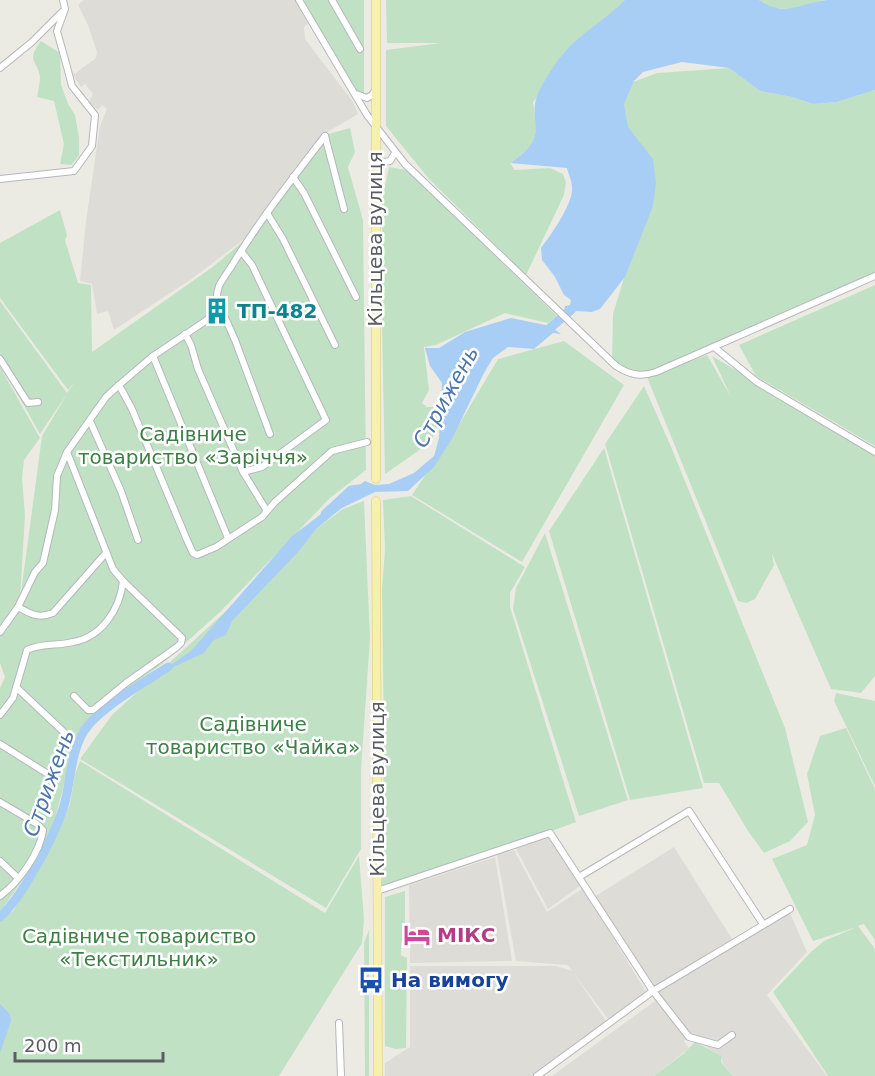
<svg xmlns="http://www.w3.org/2000/svg" width="875" height="1076" font-family="'DejaVu Sans',sans-serif">
<style>
.industrial{fill:#dedcd7}
.green{fill:#c1e1c4}
.water{fill:#a9cef6}
.lines{fill:none;stroke-linecap:round;stroke-linejoin:round}
.river{stroke:#a9cef6;stroke-width:9}
.minor-casing{stroke:#b5b7bc;stroke-width:8}
.major-casing{stroke:#e2c966;stroke-width:9}
.minor{stroke:#fff;stroke-width:6}
.major{stroke:#f6f0ad;stroke-width:8}
.labels{text-anchor:middle;dominant-baseline:central;stroke-width:5;stroke-linejoin:round;paint-order:stroke}
.street-label{font-size:20px;fill:#5b5d62;stroke:#fff}
.culture-label{font-size:20px;font-weight:bold;fill:#0d838f;stroke:#fff;text-anchor:start}
.park-label{font-size:20px;fill:#3d7f45;stroke:#fff}
.hotel-label{font-size:20px;font-weight:bold;fill:#b23c85;stroke:#fff;text-anchor:start}
.transit-label{font-size:20px;font-weight:bold;fill:#164399;stroke:#fff;text-anchor:start}
.water-label{font-size:21px;font-style:italic;fill:#4c74ae;stroke:#fff}
</style>
<rect width="100%" height="100%" fill="#ecebe3"/>
<g class="industrial">
<path d="M84 0H296L308 24 304 27 305 39 353 102 358 114 324 134 278 192 247 237 193 278 114 330 108 311 97 314 92 284 80 281 86 221 100 126 107 109 102 105 98 110 89 102 93 94 85 84 81 87 73 75 96 58 97 52 88 25 78 5Z"/>
<path d="M550 837 580 886 548 909 515 847Z"/>
<path d="M674 847 732 939 653 987 594 897Z"/>
<path d="M514 850 547 912 583 888 646 992 608 1019 574 974 608 1024 533 1076H385V1063L410 1047V966H556L572 971 568 965 516 961 497 855Z"/>
<path d="M495 857 512 961 410 963 409 885Z"/>
<path d="M790 913 807 952 767 995 827 1076H733L722 1062V1056L689 1037 657 992Z"/>
<path d="M655 1001 687 1037 684 1041 689 1048 654 1076H552Z"/>
</g>
<g class="green">
<path d="M300 0H364V99L354 94Z"/>
<path d="M386 0H625L533 102C538 134 540 143 510 163L515 170 550 168 563 174 566 182 564 195 526 275 429 179 386 126V50L441 43H387Z"/>
<path d="M759 0H824L796 9 771 8Z"/>
<path d="M41 41 60 53 61 85 68 104 75 115 79 137V156L71 165 60 164 64 144 54 101 37 97C38 91 40 83 40 77 38 60 25 62 41 41Z"/>
<path d="M729 68 760 91 792 97 813 104 837 102 875 90V276L667 366 637 375 612 361 613 314 645 209 619 113 628 84 657 73Z"/>
<path d="M350 128 355 152 348 167 363 220 366 470 330 498 220 612 162 664 98 709 78 732 53 826 33 865 0 912V688L5 677 0 663V367L40 438 24 460 22 478 25 515 20 600 42 436 67 394 40 434 0 363V301L67 393 75 381 68 390 0 298V243L60 210 67 235 65 240 78 283 91 285 92 352 214 266 248 237 325 135Z"/>
<path d="M389 167 407 170 557 316 548 323 505 313 436 345 424 347 429 390 422 403 427 407H433L439 422 431 442 385 474 382 322V200Z"/>
<path d="M875 285V446L756 376 739 345Z"/>
<path d="M564 341 624 385 522 562 412 495 457 428 498 359Z"/>
<path d="M707 355 731 397 712 356 875 453V676L861 693 831 689 772 554 774 565 755 599 746 603 738 601 647 377Z"/>
<path d="M644 386 672 449 785 728 808 822 790 841 764 853 748 831 719 783H704L605 444Z"/>
<path d="M604 448 703 788 630 800 549 531Z"/>
<path d="M411 496 525 567 510 593V607L576 822 484 856 382 891 384 738 382 590 385 549 383 500Z"/>
<path d="M364 501 370 638 361 770V849L326 908 80 759 112 715 316 529 343 509Z"/>
<path d="M545 533 628 800 579 816 513 609 516 588Z"/>
<path d="M836 693 875 701V786L834 701Z"/>
<path d="M846 728 875 789V940L864 924 858 926 875 949V1076H828L773 992 811 952 824 941 857 927 813 941 772 859 807 845 815 815 807 774 820 736Z"/>
<path d="M80 761 325 913 359 856 364 919 362 943 279 1076H0V918L13 911 58 832 70 804 75 774Z"/>
<path d="M405 891V931L401 944V955L407 958 406 1048 396 1049 385 1046V897Z"/>
<path d="M369 930V1076H365L364 943Z"/>
<path d="M695 1042 722 1056 721 1062 733 1076H654L683 1054Z"/>
</g>
<g class="water">
<path d="M625 0H759C786 18 800 3 827 0 842 0 859 0 875 0V90L837 102 813 104 792 97 760 91 729 68 682 62 643 72 634 81 624 104 628 127 653 159 656 183 653 206 625 277 600 309 592 312 576 311 570 316 564 310 565 306 570 305 571 300 564 295 555 277 542 260 541 248C551 235 574 202 572 187 572 180 568 174 567 168L510 163C556 133 522 122 541 87 549 73 559 57 571 45 588 29 608 17 625 0Z"/>
<path d="M511 318 550 326 561 334 553 333 534 349 508 347 493 358 484 373 452 439 434 467 408 491 375 492 342 508 316 529 299 551 232 621 226 635 214 640 204 653 158 674 191 651 292 536 365 481 375 485 389 484 414 473 434 456 439 438 442 383 430 366 425 348H439L465 332Z"/>
<path d="M0 1004 10 1014 11 1021 0 1053Z"/>
</g>
<g class="lines">
<g class="river">
<path d="M543 334 571 310"/>
<path d="M325 514 351 490 367 488"/>
<path d="M0 917C23 896 57 832 65 802 71 778 71 752 84 731 99 708 145 682 168 667"/>
</g>
<g class="minor-casing">
<g id="minor">
<path d="M299 0 367 115 405 164 616 366C630 375 640 377 656 372L875 276"/>
<path d="M332 0 360 49"/>
<path d="M0 68 32 42 62 12"/>
<path d="M356 94 367 98 372 95 376 89"/>
<path d="M325 136 344 209"/>
<path d="M375 159 384 162 390 161 395 153"/>
<path d="M293 177 304 193 356 297"/>
<path d="M0 179 74 171 92 146 95 115 72 86 67 67 57 31 65 9 63 0"/>
<path d="M267 213 283 239 335 345"/>
<path d="M241 251 252 265 326 420 262 467 243 472"/>
<path d="M218 302 235 340 270 434"/>
<path d="M185 334 191 345 198 369 243 472 267 511"/>
<path d="M714 347 757 382 875 452"/>
<path d="M153 356 228 538"/>
<path d="M0 359 28 403 38 402"/>
<path d="M119 385 132 409 187 540 193 553 197 555 216 547 262 517 275 502 332 451 367 442"/>
<path d="M90 421 121 491 138 540"/>
<path d="M67 452 113 569 123 581 182 638 181 643 177 647 126 683 93 710H88L74 696"/>
<path d="M18 607C31 614 38 619 53 613L106 553"/>
<path d="M0 632 18 607 35 572 43 563 55 510 57 476 67 452 106 397 119 385 153 356 207 320C220 304 214 301 219 286 222 280 227 273 231 267 259 221 292 179 325 136"/>
<path d="M16 687 69 737"/>
<path d="M0 715 13 698 27 650C41 643 58 646 73 642 102 637 120 609 123 581"/>
<path d="M0 744 51 776"/>
<path d="M0 802 37 824 43 830C40 853 19 882 0 896"/>
<path d="M0 861 18 878"/>
<path d="M579 877 689 811 763 924"/>
<path d="M377 891 550 833 653 991 689 1037 718 1045 732 1035"/>
<path d="M339 1023 341 1076"/>
<path d="M537 1076 653 991 790 909"/>
</g>
</g>
<g class="major-casing">
<g id="major">
<path d="M376 479V0"/>
<path d="M376 501 378 1076"/>
</g>
</g>
<use href="#minor" class="minor"/>
<use href="#major" class="major"/>
</g>
<defs>
<g id="building-bare" transform="scale(2.07)"><path d="M-4-6H4V6H1V3H-1V6H-4ZM-2.5-4.3h1.7v1.8h-1.7ZM.8-4.3h1.7v1.8H.8ZM-2.5-1h1.7V.8h-1.7ZM.8-1h1.7V.8H.8Z" fill="#0f9aa8" stroke="#fff" stroke-width="2.5" paint-order="stroke"/></g>
<g id="hotel-bare" transform="scale(2.07)"><path d="M-6-4.5h1.5V1H6V5H4.5V3h-9V5H-6ZM-4 0a1.8 1.8 0 1 1 3.6 0ZM.5 0V-2.5h3Q6-2.5 6 0Z" fill="#d1479c" stroke="#fff" stroke-width="2.5" paint-order="stroke"/></g>
<g id="bus-bare" transform="scale(2.07)"><path d="M-5-6H5V4H4V6H2V4H-2V6H-4V4H-5ZM-3.5-4V0h7V-4ZM-3.5 1.2v1.5H-2V1.2ZM2 1.2v1.5H3.5V1.2Z" fill="#1a4fb4" stroke="#fff" stroke-width="2.5" paint-order="stroke"/></g>
</defs>
<g fill-rule="evenodd">
<use href="#building-bare" x="217" y="311"/>
<use href="#hotel-bare" x="417" y="935"/>
<use href="#bus-bare" x="371" y="980"/>
</g>
<g class="labels">
<g class="street-label">
<text transform="translate(375 239) rotate(-90)">Кільцева вулиця</text>
<text transform="translate(377 789) rotate(-90)">Кільцева вулиця</text>
</g>
<g class="culture-label">
<text x="237" y="311">ТП-482</text>
</g>
<g class="park-label">
<text x="193" y="434">Садівниче<tspan x="193" dy="23">товариство «Заріччя»</tspan></text>
<text x="253" y="724">Садівниче<tspan x="253" dy="23">товариство «Чайка»</tspan></text>
<text x="139" y="936">Садівниче товариство<tspan x="139" dy="23">«Текстильник»</tspan></text>
</g>
<g class="hotel-label">
<text x="437" y="935">МІКС</text>
</g>
<g class="transit-label">
<text x="391" y="980">На вимогу</text>
</g>
<g class="water-label">
<text transform="translate(446 397) rotate(-61)">Стрижень</text>
<text transform="translate(49 783) rotate(-70)">Стрижень</text>
</g>
</g>
<path d="M15 1052v9h148v-9" fill="none" stroke="#5b5d62" stroke-width="3"/>
<text x="24" y="1052" font-size="18" fill="#5b5d62" stroke="#ffffff" stroke-width="4.5" paint-order="stroke">200 m</text>
</svg>
